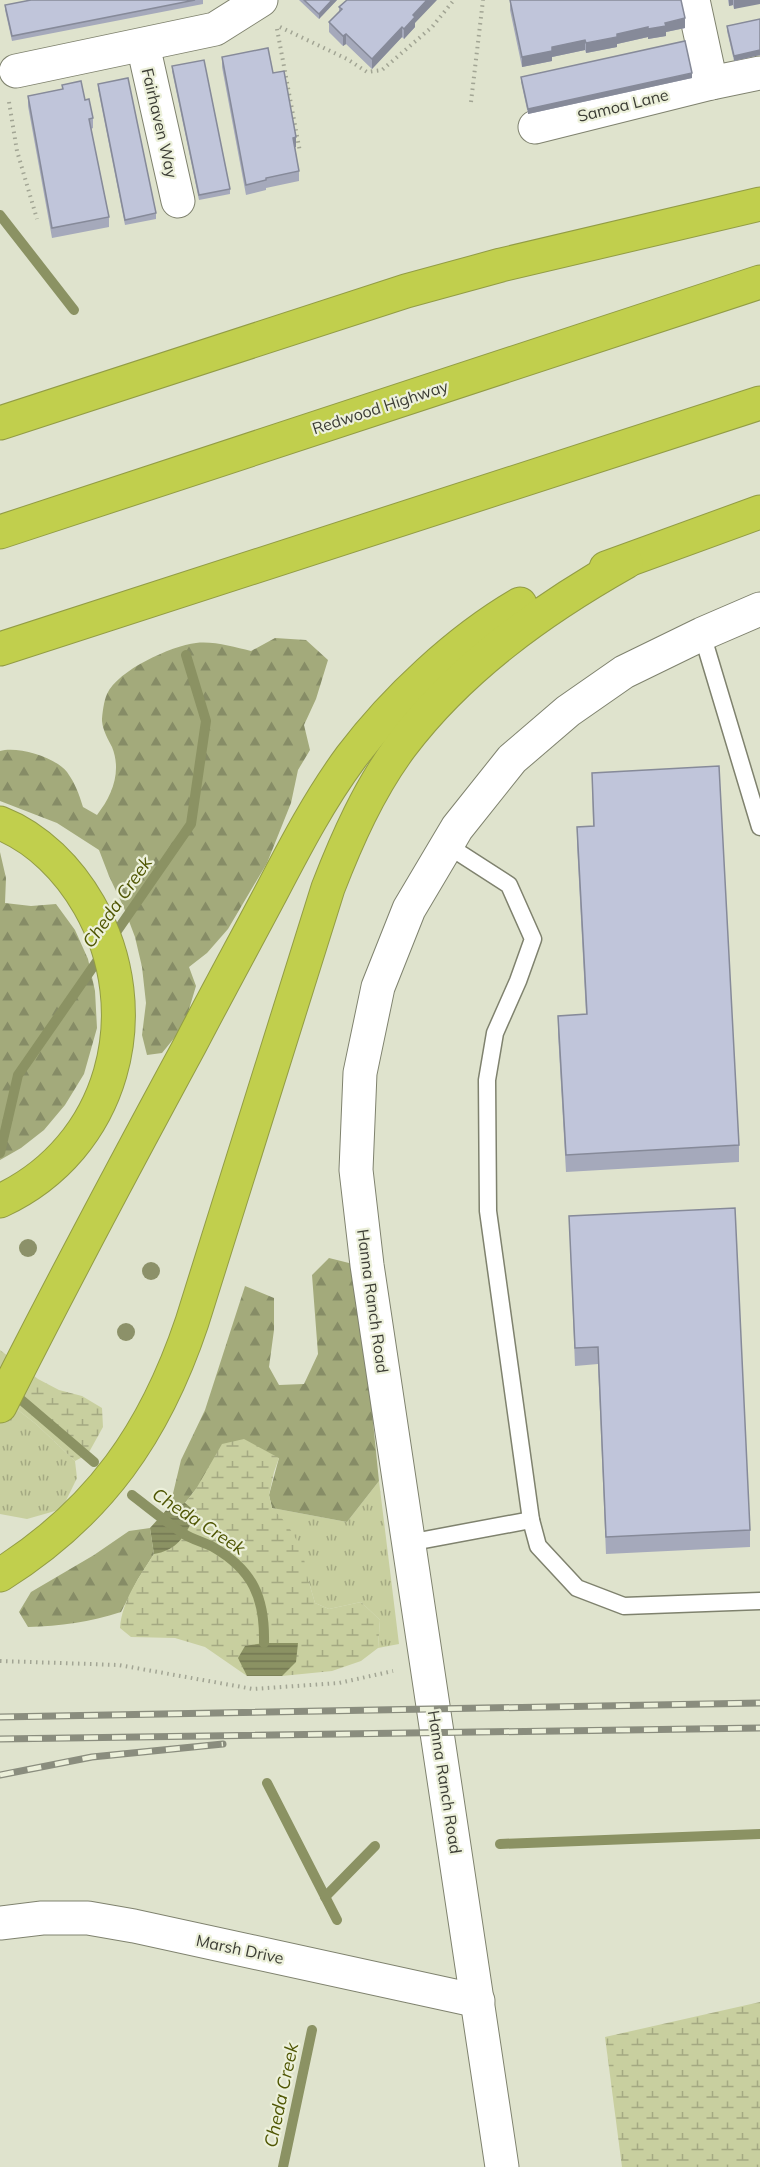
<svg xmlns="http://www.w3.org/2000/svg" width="760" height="2167" font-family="Mulish,sans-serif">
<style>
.grass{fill:url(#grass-tufts)}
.forest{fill:url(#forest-firs)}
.wetland{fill:url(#wetland-marsh)}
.water{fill:url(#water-rules)}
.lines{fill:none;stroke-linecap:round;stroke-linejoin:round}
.stream{stroke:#8b9263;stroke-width:10}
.service-casing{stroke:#7f826e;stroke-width:19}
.minor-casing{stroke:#7f826e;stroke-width:35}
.motorway-casing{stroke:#929c45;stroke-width:35}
.path{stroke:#a2a594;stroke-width:4;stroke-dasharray:1.5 4.5;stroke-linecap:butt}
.service{stroke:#fff;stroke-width:16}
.minor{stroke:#fff;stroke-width:33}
.motorway{stroke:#c1cf4d;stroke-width:33}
.rail-casing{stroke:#8a8d7e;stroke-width:7}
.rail{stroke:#ecf0da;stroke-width:4.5;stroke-dasharray:14;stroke-linecap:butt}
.tree{fill:#8c9169}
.wall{fill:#a5a9bb}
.shaded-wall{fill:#868a99}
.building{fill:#c0c5da;stroke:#868a99;stroke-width:1.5}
.labels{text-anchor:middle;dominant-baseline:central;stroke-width:4.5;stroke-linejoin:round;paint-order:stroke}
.street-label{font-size:16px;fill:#3c3d35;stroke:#ecf0da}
.water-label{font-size:18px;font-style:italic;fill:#4f5603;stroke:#ecf0da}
</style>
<defs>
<pattern id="grass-tufts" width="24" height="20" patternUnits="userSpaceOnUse" patternTransform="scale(1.5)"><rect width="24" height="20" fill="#c8cf9f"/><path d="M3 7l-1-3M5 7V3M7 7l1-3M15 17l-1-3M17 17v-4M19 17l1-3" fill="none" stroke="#a4a982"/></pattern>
<pattern id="forest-firs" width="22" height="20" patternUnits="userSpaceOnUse" patternTransform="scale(1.5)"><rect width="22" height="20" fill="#a3aa7b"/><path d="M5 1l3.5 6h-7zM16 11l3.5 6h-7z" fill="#868c66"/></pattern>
<pattern id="wetland-marsh" width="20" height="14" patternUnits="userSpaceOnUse" patternTransform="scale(1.5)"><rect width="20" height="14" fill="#c8cf9f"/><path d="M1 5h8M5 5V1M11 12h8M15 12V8" fill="none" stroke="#a4a982"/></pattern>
<pattern id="water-rules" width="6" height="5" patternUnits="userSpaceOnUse" patternTransform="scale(1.5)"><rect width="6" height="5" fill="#8b9263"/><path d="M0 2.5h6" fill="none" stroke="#737852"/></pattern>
</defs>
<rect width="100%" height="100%" fill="#dfe3cd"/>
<g class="grass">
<path d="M0 1396 36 1424 75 1461 77 1478 62 1509 27 1519 0 1514Z"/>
<path d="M379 1481 399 1644 378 1648 380 1620 361 1602 329 1609 315 1603 308 1579 272 1508 347 1522Z"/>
</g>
<g class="forest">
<path d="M275 638 306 640 328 660 316 699 304 725 310 750 298 770 291 803 267 863 228 929 207 953 189 967 196 986 184 1026 162 1053 147 1055 142 1035 146 1003 142 967 135 937 124 908 109 876 99 850 57 823 0 801V751C18 746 55 757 67 772 75 783 79 794 83 807L97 815C112 796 122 772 112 747 108 739 103 731 102 721 102 715 104 700 107 694 118 670 171 646 196 643 214 641 234 647 251 651Z"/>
<path d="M0 852 6 878 5 903 31 906 56 904 75 930 88 959 95 991 97 1028 84 1074 65 1105 44 1130 21 1148 0 1160Z"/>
<path d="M329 1258 357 1265 379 1481 347 1522 272 1508 269 1495 279 1458 196 1489 185 1503 170 1506 181 1460 205 1410 245 1286 274 1298V1330L269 1367 279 1385 304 1384 318 1354 312 1275Z"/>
<path d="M150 1528 154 1554 138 1579 121 1612C90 1622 60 1626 28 1627L19 1612 31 1592 94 1555 129 1531Z"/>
</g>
<g class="wetland">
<path d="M0 1350 38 1379 59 1390 82 1396 102 1408 103 1427 88 1454 75 1461 36 1424 0 1396Z"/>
<path d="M244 1439 279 1458 274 1472 269 1495 272 1508 287 1524 302 1549 308 1579 315 1603 329 1609 361 1602 380 1620 378 1648 361 1661 332 1671 282 1676H247L205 1647 175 1638 131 1637 120 1628C122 1601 139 1577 154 1554L150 1528 170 1506 185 1503 196 1489 222 1444Z"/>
<path d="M760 2002V2167H622L605 2037Z"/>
</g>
<g class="water">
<path d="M185 1503 196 1512C187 1533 179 1550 154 1554L150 1528 170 1506Z"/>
<path d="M264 1643H298L296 1662 282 1676H247L238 1658 245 1646Z"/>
</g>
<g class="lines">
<g class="stream">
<path d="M0 215 74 310"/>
<path d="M110 941 191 824 206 721 186 655"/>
<path d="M0 1153 18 1075 102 954"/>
<path d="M12 1392 94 1462"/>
<path d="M132 1495C149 1508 166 1522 184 1534 193 1540 204 1542 213 1547 253 1570 265 1598 264 1643"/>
<path d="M267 1783 337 1920"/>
<path d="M500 1844 760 1834"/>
<path d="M325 1897 375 1846"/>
<path d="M283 2167 312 2030"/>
</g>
<g class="service-casing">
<g id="service">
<path d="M702 634 760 827"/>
<path d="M447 845 509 885 533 939 518 981 495 1033 487 1080 488 1211 531 1520 538 1546 577 1588 624 1606 760 1601"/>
<path d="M408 1543 531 1520"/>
</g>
</g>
<g class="minor-casing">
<g id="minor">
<path d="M693 0 711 83"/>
<path d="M143 45 178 201"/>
<path d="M16 71 215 29 261 0"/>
<path d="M535 127 711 83 760 73"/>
<path d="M0 1923 42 1918H88L134 1926 478 2001"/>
<path d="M502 2167 367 1265 356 1170 360 1073 378 987 409 909 447 845 457 828 512 759 568 711 624 672 702 634 760 609"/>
</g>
</g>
<g class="motorway-casing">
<g id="motorway">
<path d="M0 423 406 291 501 265 760 204"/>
<path d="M0 532 760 282"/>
<path d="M606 568 760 512"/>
<path d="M0 649 760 403"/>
<path d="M0 823C38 838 69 870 89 905 150 1012 114 1148 0 1201"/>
<path d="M0 1406C61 1285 125 1165 190 1045 217 993 245 942 272 891 296 845 320 799 351 757 394 700 458 640 520 604"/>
<path d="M0 1575C100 1512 155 1432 192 1322L328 888C347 839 369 789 401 746 460 668 541 610 626 562"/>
</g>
</g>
<g class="path">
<path d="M280 27 347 59 367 72 382 70 432 27 454 0"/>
<path d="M277 29 300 152"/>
<path d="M9 102 17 151 37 219"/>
<path d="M471 102 483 0"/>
<path d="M0 1661 119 1665 253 1689 339 1683 393 1671"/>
</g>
<use href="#service" class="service"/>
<use href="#minor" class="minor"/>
<use href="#motorway" class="motorway"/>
<g class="rail-casing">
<g id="rail">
<path d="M0 1717 760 1703"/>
<path d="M0 1739 760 1728"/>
<path d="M0 1775 92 1757 223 1744"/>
</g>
</g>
<use href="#rail" class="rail"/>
</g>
<g class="tree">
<circle cx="28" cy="1248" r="9"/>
<circle cx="151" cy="1271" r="9"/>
<circle cx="126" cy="1332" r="9"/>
</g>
<g class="wall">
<path d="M31 0H203V4L12 41 5 10V5Z"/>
<path d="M299 0H337L319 19Z"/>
<path d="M510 0 685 28 666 32V36L648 39V37L617 44V47L586 53 585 50 552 57V61L522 67 510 10Z"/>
<path d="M728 0H760L734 9 733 5 729 6Z"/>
<path d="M339 7 415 23V27L404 39 402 37 372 69 346 44 343 46 329 32V22L339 12Z"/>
<path d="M760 19V55L734 61 727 31V26Z"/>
<path d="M222 57 273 73 296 147H295L299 171V181L266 188V190L246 195 222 67Z"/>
<path d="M172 66 230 189V194L199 200 172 71Z"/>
<path d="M521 77 692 78 528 114 521 82Z"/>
<path d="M98 84 156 213V219L125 225 98 89Z"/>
<path d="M62 85 85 100 93 118V128L91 129 109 217V227L52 238 28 106V96L62 89Z"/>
<path d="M592 773 739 1145V1162L566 1172 558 1033V1016L586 1014 577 844V827L593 826Z"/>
<path d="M569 1216 750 1530V1547L606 1554 598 1364 575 1366Z"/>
</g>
<g class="shaded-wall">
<path d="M332 0H337L319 19V14Z"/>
<path d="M427 0H437L415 23V27L404 39V29L413 15Z"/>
<path d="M729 0H733V5L729 6Z"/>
<path d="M734 0H760V4L734 9Z"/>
<path d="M685 18V28L666 32V36L648 39V29L665 23Z"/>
<path d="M402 27V37L372 69V59Z"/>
<path d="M648 27V37L617 44V47L586 53V43L617 34Z"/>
<path d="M346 34V44L343 46V36Z"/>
<path d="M585 40V50L552 57V61L522 67V57L552 47Z"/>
<path d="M760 50V55L734 61V56Z"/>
<path d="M692 73V78L528 114V109Z"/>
<path d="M296 137V147L293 148V138Z"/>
</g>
<g class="building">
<path d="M31 0H195L12 36 5 5Z"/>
<path d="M304 0H332L319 14Z"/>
<path d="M347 0H427L413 15 415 17 404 29 402 27 372 59 346 34 343 36 329 22 342 9 339 7Z"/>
<path d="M510 0H681L685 18 665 23 666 26 648 29V27L617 34V37L586 43 585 40 552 47V51L522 57Z"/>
<path d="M760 19V50L734 56 727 26Z"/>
<path d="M685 41 692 73 528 109 521 77Z"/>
<path d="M268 48 273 73 284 71 296 137 293 138 299 171 266 178V180L246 185 222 57Z"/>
<path d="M204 60 230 189 199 195 172 66Z"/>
<path d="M128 78 156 213 125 220 98 84Z"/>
<path d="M81 81 85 100 89 99 93 118 89 119 109 217 52 228 28 96 63 89 62 85Z"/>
<path d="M719 766 739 1145 566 1155 558 1016 587 1014 577 827 594 826 592 773Z"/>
<path d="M735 1208 750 1530 606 1537 598 1347 575 1348 569 1216Z"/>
</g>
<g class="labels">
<g class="street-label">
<text transform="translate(623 105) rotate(-14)">Samoa Lane</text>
<text transform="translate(160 123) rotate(77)">Fairhaven Way</text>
<text transform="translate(380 407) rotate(-18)">Redwood Highway</text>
<text transform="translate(373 1301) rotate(82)">Hanna Ranch Road</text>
<text transform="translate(445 1782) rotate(81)">Hanna Ranch Road</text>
<text transform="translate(240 1949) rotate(12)">Marsh Drive</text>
</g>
<g class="water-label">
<text transform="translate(117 902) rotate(-55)">Cheda Creek</text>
<text transform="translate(199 1521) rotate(33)">Cheda Creek</text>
<text transform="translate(281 2095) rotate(-78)">Cheda Creek</text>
</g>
</g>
</svg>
